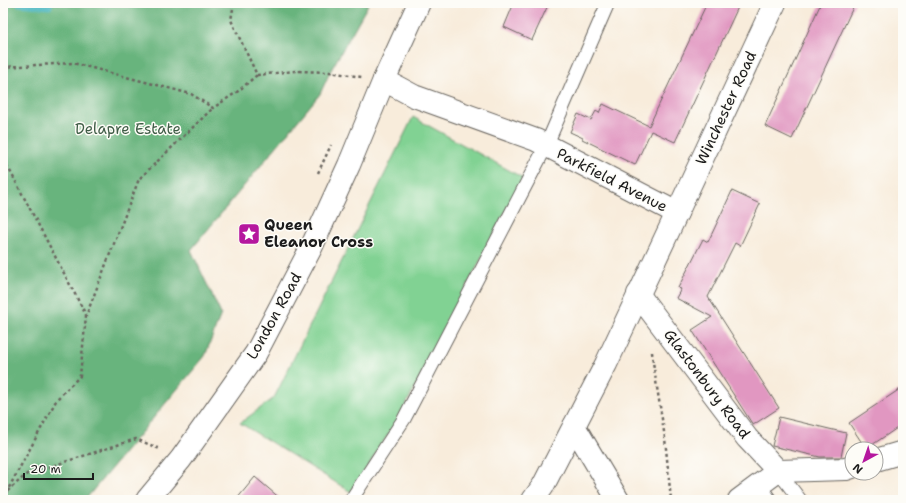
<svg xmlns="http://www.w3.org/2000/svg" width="906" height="503" font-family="'Shantell Sans',sans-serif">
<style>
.green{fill:#81d293;stroke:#4e7758}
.forest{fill:#68b47d;stroke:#42684c}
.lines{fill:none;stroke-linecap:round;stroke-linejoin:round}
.stream{stroke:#46b5bf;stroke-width:7}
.building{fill:#e197c1}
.lane-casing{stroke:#69655f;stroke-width:15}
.street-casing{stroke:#69655f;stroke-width:24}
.highway-casing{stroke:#69655f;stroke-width:24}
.path{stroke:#69655f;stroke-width:2.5;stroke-dasharray:3 3;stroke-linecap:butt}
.lane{stroke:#fff;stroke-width:13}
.street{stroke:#fff;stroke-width:22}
.highway{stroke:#fff;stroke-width:22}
.labels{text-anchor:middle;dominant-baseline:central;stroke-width:3;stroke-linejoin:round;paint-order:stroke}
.street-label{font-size:15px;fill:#1c1c1c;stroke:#fdfcf7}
.park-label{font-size:15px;fill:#3f5c46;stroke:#fdfcf7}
.poi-label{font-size:15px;font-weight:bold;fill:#1c1c1c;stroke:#fdfcf7;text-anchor:start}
</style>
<rect width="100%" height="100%" fill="#fdfcf7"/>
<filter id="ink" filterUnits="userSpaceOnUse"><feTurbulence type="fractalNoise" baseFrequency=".025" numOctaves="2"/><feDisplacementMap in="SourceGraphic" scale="8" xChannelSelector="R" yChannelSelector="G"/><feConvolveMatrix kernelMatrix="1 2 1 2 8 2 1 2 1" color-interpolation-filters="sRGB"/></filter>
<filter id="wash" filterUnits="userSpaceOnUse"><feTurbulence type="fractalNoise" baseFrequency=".012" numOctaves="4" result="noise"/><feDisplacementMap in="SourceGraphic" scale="16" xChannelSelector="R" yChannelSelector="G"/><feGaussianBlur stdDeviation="0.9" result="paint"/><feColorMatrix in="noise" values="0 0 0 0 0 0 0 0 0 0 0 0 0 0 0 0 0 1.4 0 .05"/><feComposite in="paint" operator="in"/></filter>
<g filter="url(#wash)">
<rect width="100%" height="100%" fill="#f8ecdb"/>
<path class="green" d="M413 117 523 178 400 416 351 492 240 423 274 398Z"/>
<path class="forest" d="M3 3H369L330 72 320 94 191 250 221 314 205 356 85 500H3Z"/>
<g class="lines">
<path class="stream" d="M20 3 49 6"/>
</g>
<g id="blocks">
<g class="building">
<path d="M514 3H549L532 40 504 27Z"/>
<path d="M707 3H740L675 142 651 131 635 165 582 139 583 138 570 132 578 114 591 120 596 111 599 113 603 104 649 126Z"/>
<path d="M821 3H855L792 139 765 126Z"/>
<path d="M732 191 760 204 740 246 735 243 708 297 779 408 753 425 692 330 712 317 676 298 681 289 678 288 703 239 708 242Z"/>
<path d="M903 387V424L866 449 849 423Z"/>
<path d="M779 417 846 433 841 457H820L772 446Z"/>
<path d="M255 477 282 500H236Z"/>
</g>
</g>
</g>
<g filter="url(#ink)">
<use href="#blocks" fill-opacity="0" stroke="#69655f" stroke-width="1"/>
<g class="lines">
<g class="lane-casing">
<g id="lane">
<path d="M778 471 800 500"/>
<path d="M759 485 770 500"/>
<path d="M351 500 404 419 546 146 608 3"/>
</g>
</g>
<g class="street-casing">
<g id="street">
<path d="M384 80 414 96 536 140 677 213 606 364 543 486 533 500"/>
<path d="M677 213 775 3"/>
<path d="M638 294 747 438 778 471"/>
<path d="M574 426 618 500"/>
<path d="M876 460 903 452"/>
<path d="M739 500 778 471 846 469 852 467"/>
</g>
</g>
<g class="highway-casing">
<path id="highway" d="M147 500 181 459 256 353 311 248 349 165 384 80 419 3"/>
</g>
<g class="path">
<path d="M234 3 231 20 257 75 295 71 330 72 362 77"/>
<path d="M3 67 73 63 191 94 213 108 237 92 257 75"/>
<path d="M3 161 9 169 86 315"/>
<path d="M318 173 331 145"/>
<path d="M652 352 653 362 665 438 671 500"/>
<path d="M6 493 57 399 80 376 86 316 139 179 213 108"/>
<path d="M3 495 27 474 136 439 160 449"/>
</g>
<use href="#lane" class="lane"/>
<use href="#street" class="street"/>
<use href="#highway" class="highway"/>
</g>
</g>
<defs>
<g id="sight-square" transform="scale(1.15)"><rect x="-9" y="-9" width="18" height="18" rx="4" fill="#b5179e" stroke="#fdfcf7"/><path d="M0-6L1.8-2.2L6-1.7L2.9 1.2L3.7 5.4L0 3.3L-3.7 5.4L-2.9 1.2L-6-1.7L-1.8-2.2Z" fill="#fff"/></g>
</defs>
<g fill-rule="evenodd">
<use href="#sight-square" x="249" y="234"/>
</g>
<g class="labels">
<g class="street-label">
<text transform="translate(726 108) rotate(-65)">Winchester Road</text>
<text transform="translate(612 180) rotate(27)">Parkfield Avenue</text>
<text transform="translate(274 316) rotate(-61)">London Road</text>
<text transform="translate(707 384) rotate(53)">Glastonbury Road</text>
</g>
<g class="park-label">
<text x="128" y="129">Delapre Estate</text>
</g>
<g class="poi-label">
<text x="264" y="225">Queen<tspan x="264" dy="17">Eleanor Cross</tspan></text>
</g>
</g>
<rect width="906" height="503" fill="none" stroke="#fdfcf7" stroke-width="16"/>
<g transform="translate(864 461) rotate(220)"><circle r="19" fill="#fdfcf7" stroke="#a3a29f"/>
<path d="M0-3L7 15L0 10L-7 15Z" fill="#b5179e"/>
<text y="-6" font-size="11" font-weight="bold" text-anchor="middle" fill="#1c1c1c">N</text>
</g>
<path d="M24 473v6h69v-6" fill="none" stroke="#1c1c1c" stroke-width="2"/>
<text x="30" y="473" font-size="12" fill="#1c1c1c" stroke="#fdfcf7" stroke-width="3" paint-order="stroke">20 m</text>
</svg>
